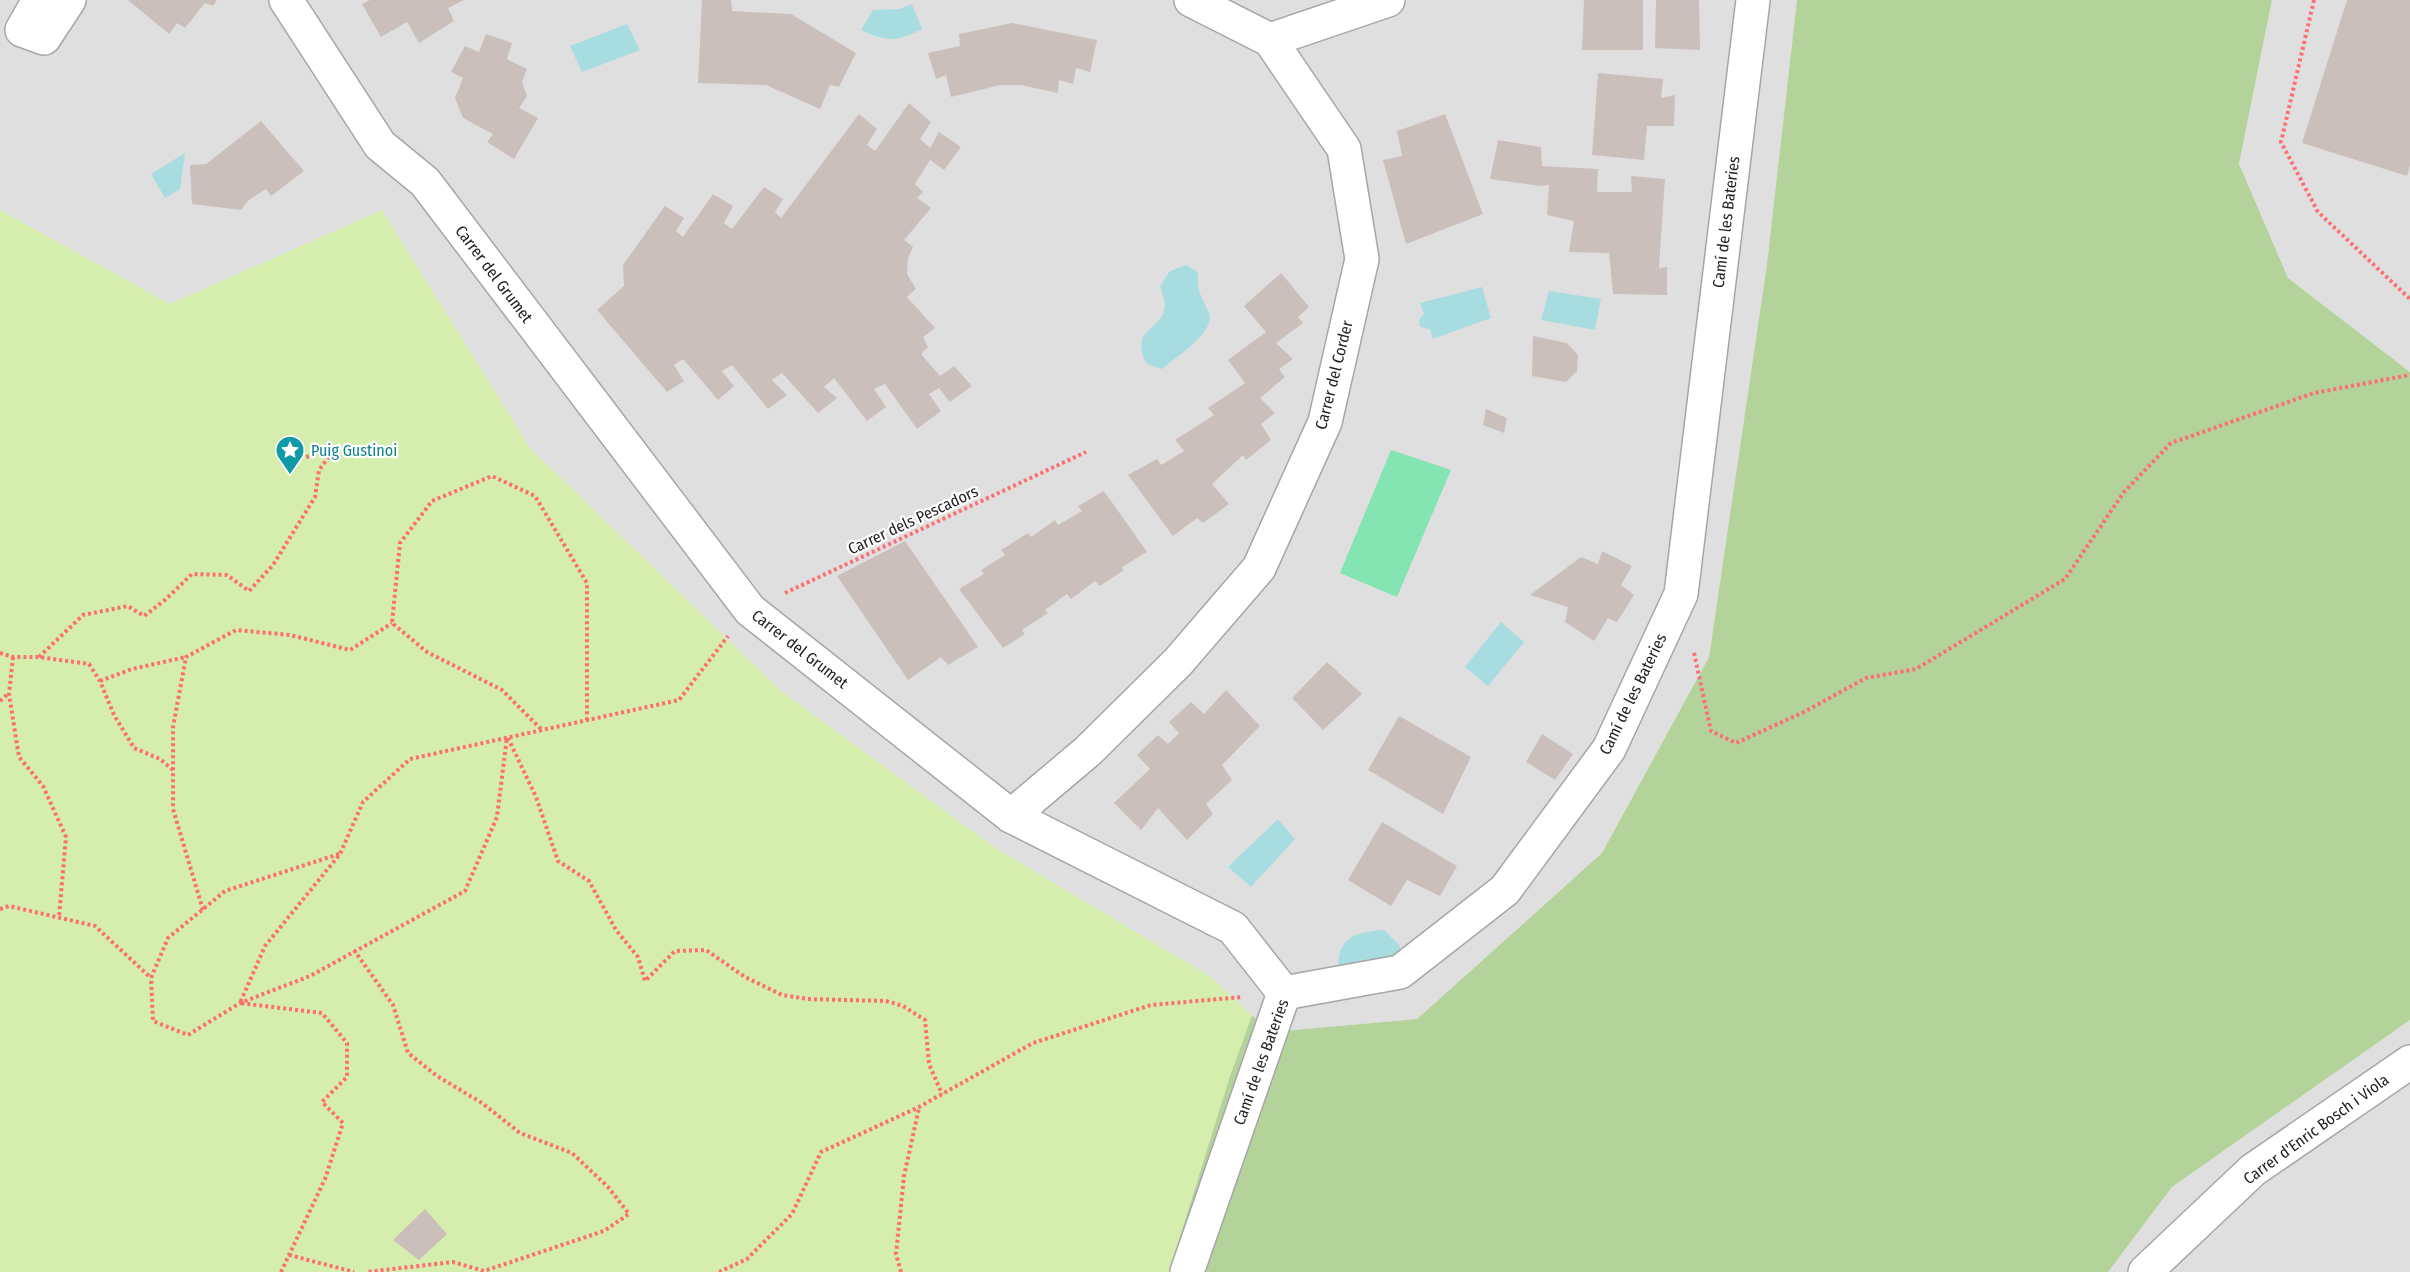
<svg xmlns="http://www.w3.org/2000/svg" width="2410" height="1272" font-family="'Fira Sans Condensed',sans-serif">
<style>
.residential{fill:#e0dfdf}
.grass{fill:#d5eead}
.forest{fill:#b3d39b}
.pitch{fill:#84e4b2}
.water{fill:#a7dce1}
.building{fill:#cbbfbb}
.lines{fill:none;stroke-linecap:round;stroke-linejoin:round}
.minor-casing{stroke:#a6a6a6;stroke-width:36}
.path{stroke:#ff6d71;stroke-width:4;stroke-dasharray:3 3;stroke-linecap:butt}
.minor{stroke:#fff;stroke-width:33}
.labels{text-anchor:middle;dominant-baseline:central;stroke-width:4.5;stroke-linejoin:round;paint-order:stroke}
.street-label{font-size:16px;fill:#222;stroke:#fff}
.culture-label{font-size:16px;fill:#0d838f;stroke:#fff;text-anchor:start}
</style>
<rect width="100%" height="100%" fill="#f2eee8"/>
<g class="residential">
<path d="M0 0H1797L1767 264 1709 657 1602 853 1417 1019 1271 1032 1211 977 994 847 781 691 530 448 382 210 170 304 0 210Z"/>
<path d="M2272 0H2410V372L2288 278 2239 164Z"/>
<path d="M2410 1020V1272H2108L2172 1187Z"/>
</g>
<path class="grass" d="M0 210 170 304 382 210 530 448 781 691 994 847 1211 977 1252 1015 1229 1079 1169 1272H0Z"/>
<path class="forest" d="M1797 0H2272L2239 164 2288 278 2410 372V1020L2172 1187 2108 1272H1169L1229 1079 1252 1015 1271 1032 1417 1019 1602 853 1709 657 1767 264Z"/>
<path class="pitch" d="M1391 450 1451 470 1397 597 1340 573Z"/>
<g class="water">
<path d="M912 4 922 29C897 42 886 42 861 30L873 10 899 9Z"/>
<path d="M627 24 640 50 582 72 570 46Z"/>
<path d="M185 153 180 189 165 198 151 174Z"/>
<path d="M1186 265 1198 272C1196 290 1202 297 1209 313 1216 332 1176 357 1162 369L1147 364C1128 326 1163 333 1165 305 1165 299 1161 291 1160 286L1170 271Z"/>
<path d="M1482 287 1491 318 1433 339 1430 329 1420 327 1419 320 1424 314 1420 303Z"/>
<path d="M1549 291 1601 299 1595 330 1541 320Z"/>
<path d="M1501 622 1524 642 1488 686 1465 667Z"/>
<path d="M1278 819 1295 839 1251 887 1228 867Z"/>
<path d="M1384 930 1400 946V960L1345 970 1338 964C1340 935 1358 932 1384 930Z"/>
</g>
<g class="building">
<path d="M128 0H217L213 6 205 3 185 28 177 23 169 34Z"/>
<path d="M370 0H464L448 8 454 21 419 43 407 22 381 37 362 4Z"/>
<path d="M702 0H731L732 11 791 14 856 53 839 87 830 85 820 109 766 85 698 83Z"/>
<path d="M1584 0H1643V50H1582Z"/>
<path d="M1656 0H1699L1700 50 1655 48Z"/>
<path d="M2347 0H2410V164L2407 176 2302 143Z"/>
<path d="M1012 23 1097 40 1090 72 1076 68 1073 84 1059 80 1058 93 1021 85H1000L951 97 946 75 936 79 928 53 960 46 959 34Z"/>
<path d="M486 34 512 43 507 59 527 69 522 82 527 96 519 108 538 118 514 159 487 142 493 134 463 118 455 98 463 78 451 72 465 46 479 52Z"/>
<path d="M1598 73 1663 79 1661 98 1675 95 1674 126H1647L1644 160 1592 155Z"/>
<path d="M909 103 931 122 920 139 930 148 939 132 961 147 944 170 930 160 915 184 923 192 917 198 931 208 904 240 913 247 908 258 907 274 916 289 907 297 935 328 923 337 928 347 921 354 940 376 954 366 972 386 950 402 939 388 929 394 941 411 917 429 885 384 874 389 886 407 867 421 834 378 824 387 837 398 818 413 782 373 772 380 787 395 768 409 732 365 722 371 734 386 718 400 683 359 674 365 684 381 667 392 597 310 624 286 623 265 665 206 684 218 676 231 683 237 713 194 733 206 724 223 732 229 764 187 783 199 775 212 781 218 859 114 877 129 867 145 875 151Z"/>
<path d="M1445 114 1483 214 1406 244 1383 160 1402 156 1397 131Z"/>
<path d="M261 121 304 171 271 196 266 189 249 200 241 210 192 204 190 165 206 164Z"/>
<path d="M1498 140 1541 147 1542 166 1598 169 1597 192H1632L1631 176 1665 179 1659 268 1667 267V295L1613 294 1609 253 1569 252 1574 221 1547 215 1549 185 1540 186 1490 179Z"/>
<path d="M1281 273 1309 307 1298 317 1303 323 1276 343 1293 359 1279 369 1285 377 1260 398 1275 413 1261 424 1271 440 1246 460 1243 455 1212 484 1229 504 1203 523 1197 518 1173 536 1128 475 1157 459 1161 465 1184 451 1175 440 1214 415 1208 408 1245 383 1228 360 1266 332 1244 306Z"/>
<path d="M1533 336 1567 343 1578 355 1577 371 1566 382 1532 376Z"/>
<path d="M1486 409 1507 418 1504 433 1483 425Z"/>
<path d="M1104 491 1147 552 1122 567 1124 570 1100 586 1095 581 1071 599 1067 594 1045 610 1048 613 1022 630 1025 634 1003 648 959 589 984 574 981 570 1005 555 1001 550 1028 533 1031 537 1055 520 1058 525 1082 511 1078 506Z"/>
<path d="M905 541 978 647 948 665 941 657 908 680 837 576Z"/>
<path d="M1602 551 1632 566 1621 585 1634 595 1617 622 1608 618 1594 641 1565 622 1568 607 1530 595 1581 557 1598 564Z"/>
<path d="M1327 662 1362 694 1323 730 1292 698Z"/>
<path d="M1226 690 1260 726 1222 765 1232 780 1206 804 1213 814 1187 840 1158 808 1141 830 1114 803 1150 769 1137 755 1158 735 1168 744 1179 733 1169 722 1191 702 1204 714Z"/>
<path d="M1399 716 1471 757 1443 814 1368 770Z"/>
<path d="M1542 734 1573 754 1555 780 1526 762Z"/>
<path d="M1382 822 1457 866 1440 896 1407 880 1391 906 1348 880Z"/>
<path d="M425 1209 447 1234 419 1260 393 1240Z"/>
</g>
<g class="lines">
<g class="minor-casing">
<g id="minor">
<path d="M39 0 22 30 44 38 69 0"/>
<path d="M286 0 380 145 425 182 750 610 1011 816 1233 928 1284 993"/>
<path d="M1270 40 1388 0"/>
<path d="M1011 816 1088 751 1178 662 1259 568 1325 422 1362 259 1344 149 1270 40 1191 0"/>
<path d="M1284 993 1400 972 1505 890 1609 749 1681 594 1753 0"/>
<path d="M1187 1272 1284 993"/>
<path d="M2145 1272 2253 1170 2410 1062"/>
</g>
</g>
<g class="path">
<path d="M2314 0 2281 142 2318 212 2410 299"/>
<path d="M306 457 334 450 338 454"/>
<path d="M785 593 1086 452"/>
<path d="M0 653 13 657H39L89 664 100 681 114 715 134 748 160 759 173 770"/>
<path d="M1694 653 1711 731 1736 743 1804 712 1866 678 1916 669 2065 579 2124 492 2171 443 2314 393 2410 375"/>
<path d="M13 657 9 694 19 757 43 786 66 837 59 917"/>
<path d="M39 657 83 615 128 606 144 616 165 600 192 574 227 575 249 591 273 565 315 497 319 470 328 458 338 454"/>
<path d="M100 681 132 669 186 657"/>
<path d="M0 701 8 694"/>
<path d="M541 729 502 690 427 652 392 623 400 543 432 501 492 476 535 496 587 583V720"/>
<path d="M508 738 536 797 558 861 589 881 616 930 638 957 645 981 675 951 706 950 745 977 782 995 808 999 886 1001 903 1006 925 1020 929 1064 942 1094"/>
<path d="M339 854 225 891 168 938 151 978 153 1021 188 1035 240 1003 310 976 465 891 497 817 507 737"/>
<path d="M0 909 9 906 95 926 151 978"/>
<path d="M203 910 173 809V727L186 657 236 630 290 635 350 650 392 623"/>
<path d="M354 950 393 1005 408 1053 437 1076 482 1103 520 1133 572 1153 608 1187 629 1214 604 1231 484 1271 453 1262 367 1272"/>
<path d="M289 1255 354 1272"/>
<path d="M281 1272 325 1179 343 1123 322 1102 347 1077V1043L322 1013 240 1003 265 946 340 854 363 802 410 759 679 700 728 636"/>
<path d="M719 1272 747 1259 792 1214 821 1152 919 1107 1033 1043 1151 1005 1242 997"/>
<path d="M901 1272 896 1254 904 1176 919 1108"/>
</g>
<use href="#minor" class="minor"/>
</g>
<defs>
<g id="sight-pin" transform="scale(1.5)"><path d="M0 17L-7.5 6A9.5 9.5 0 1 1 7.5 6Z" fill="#0f9aa8" stroke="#fff"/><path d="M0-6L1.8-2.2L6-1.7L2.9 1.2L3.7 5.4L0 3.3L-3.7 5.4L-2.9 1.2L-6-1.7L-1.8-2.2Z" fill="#fff"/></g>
</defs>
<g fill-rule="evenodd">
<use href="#sight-pin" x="290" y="450"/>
</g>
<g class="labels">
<g class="street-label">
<text transform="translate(1726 222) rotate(-83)">Camí de les Bateries</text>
<text transform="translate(494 274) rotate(53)">Carrer del Grumet</text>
<text transform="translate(1334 375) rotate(-76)">Carrer del Corder</text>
<text transform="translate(913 520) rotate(-25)">Carrer dels Pescadors</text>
<text transform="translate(800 649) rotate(38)">Carrer del Grumet</text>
<text transform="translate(1633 694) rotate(-64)">Camí de les Bateries</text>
<text transform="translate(1261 1062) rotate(-70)">Camí de les Bateries</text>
<text transform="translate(2316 1129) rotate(-36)">Carrer d'Enric Bosch i Viola</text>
</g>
<g class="culture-label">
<text x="311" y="450">Puig Gustinoi</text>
</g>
</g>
</svg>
